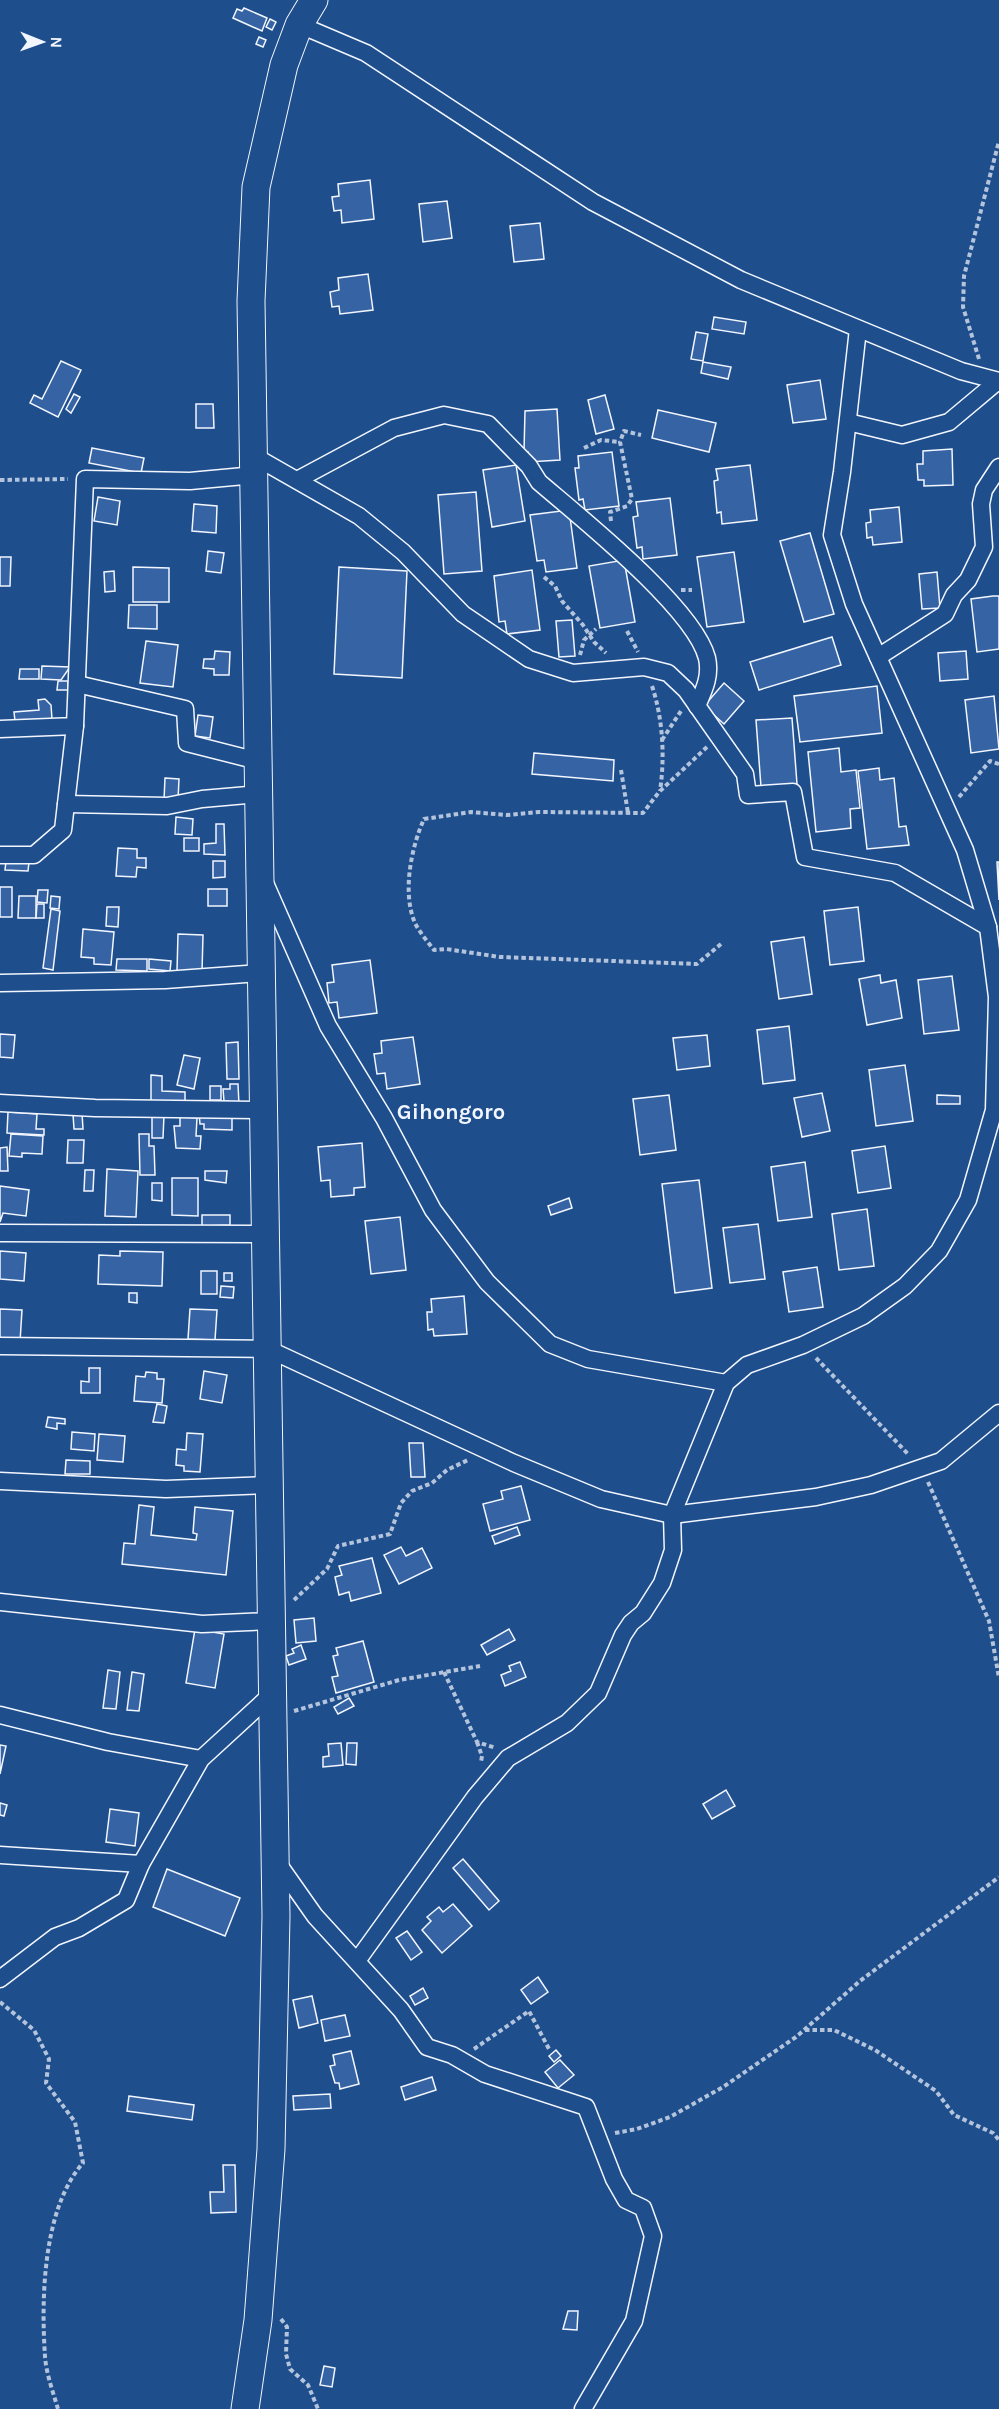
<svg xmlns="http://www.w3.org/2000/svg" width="999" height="2409" font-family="Karla,sans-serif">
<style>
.building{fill:#3563a3;stroke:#f2f6ff;stroke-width:1.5}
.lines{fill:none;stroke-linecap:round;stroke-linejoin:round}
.street-casing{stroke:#f2f6ff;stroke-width:19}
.primary-casing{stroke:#f2f6ff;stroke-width:29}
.path{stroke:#b3c4dc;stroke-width:4;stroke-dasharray:4.5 3;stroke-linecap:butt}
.street{stroke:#1f4e8c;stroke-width:16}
.primary{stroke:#1f4e8c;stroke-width:27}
.labels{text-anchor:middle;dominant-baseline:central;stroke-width:4.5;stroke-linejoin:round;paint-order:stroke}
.quarter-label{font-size:22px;font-weight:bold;fill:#f2f6ff;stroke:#1f4e8c}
</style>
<rect width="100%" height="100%" fill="#1f4e8c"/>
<g class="building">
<path d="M244 8 267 18 262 31 233 18 237 9 242 11Z"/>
<path d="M270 19 276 22 272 30 266 27Z"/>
<path d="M259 37 266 40 263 47 256 44Z"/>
<path d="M370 180 374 219 342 223 341 210 334 211 332 197 339 196 338 184Z"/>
<path d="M447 201 452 238 423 242 419 204Z"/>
<path d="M540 223 544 259 514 262 510 226Z"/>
<path d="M368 274 373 310 340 314 339 306 332 307 330 292 339 290 338 278Z"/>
<path d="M714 317 746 322 744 334 712 329Z"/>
<path d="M696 332 708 334 703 361 691 359Z"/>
<path d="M61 361 81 370 58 417 30 403 34 395 42 399Z"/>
<path d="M703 362 731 367 728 379 701 373Z"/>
<path d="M820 380 826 419 793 423 787 385Z"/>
<path d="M74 394 80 397 71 413 66 409Z"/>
<path d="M605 395 614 429 596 434 588 400Z"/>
<path d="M196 404H213L214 428H196Z"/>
<path d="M557 409 560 460 528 462V452H524L525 411Z"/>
<path d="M658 410 716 423 709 452 652 438Z"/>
<path d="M92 448 144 458 141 473 89 463Z"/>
<path d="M952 449 953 485 924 486V480H918L917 464H923V451Z"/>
<path d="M612 452 619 506 585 510 583 499 579 500 575 468H579L578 456Z"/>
<path d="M516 465 525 521 492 527 483 470Z"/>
<path d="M750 465 757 520 722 524 721 512 717 513 714 481 718 480 716 469Z"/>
<path d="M476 492 482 571 444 574 438 495Z"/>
<path d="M98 497 120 501 117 525 94 521Z"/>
<path d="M670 498 677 555 643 559 642 547 637 548 633 517 638 516 636 502Z"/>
<path d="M194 504 217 506 216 533 192 531Z"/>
<path d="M899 507 902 542 873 545 872 537 867 538 866 523 871 522 870 510Z"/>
<path d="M569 510 577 568 546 572 544 560 537 561 530 515Z"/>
<path d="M810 533 834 614 804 622 780 541Z"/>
<path d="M208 551 224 553 221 573 206 571Z"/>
<path d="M734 552 744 622 707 627 697 557Z"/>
<path d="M0 557H11L10 586H0Z"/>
<path d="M624 560 635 622 600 628 589 566Z"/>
<path d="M133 567 169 568V602H133Z"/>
<path d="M339 567 407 571 402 678 334 674Z"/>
<path d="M532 570 540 630 507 634 505 621 499 622 494 576Z"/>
<path d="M114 571 115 591 105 592 104 572Z"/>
<path d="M937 572 940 608 922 609 919 574Z"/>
<path d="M993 596H999V649L977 652 971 599Z"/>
<path d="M129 605H157V629L128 628Z"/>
<path d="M572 620 575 656 559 657 556 621Z"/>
<path d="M832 637 841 665 759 690 750 662Z"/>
<path d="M146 641 178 645 173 687 140 683Z"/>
<path d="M215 651 230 652 229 675H214V669L203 668 204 659H214Z"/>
<path d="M966 651 968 679 940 681 938 653Z"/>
<path d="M42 666 70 667 61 680 41 679Z"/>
<path d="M20 669H39V679H19Z"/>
<path d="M58 681H68V690H57Z"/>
<path d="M724 683 744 701 724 724 704 706Z"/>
<path d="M877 686 882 733 800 742 794 696Z"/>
<path d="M994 696 999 749 971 753 965 700Z"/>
<path d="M45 699 51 705 52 719 15 721 14 712 39 710 38 700Z"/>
<path d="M198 715 213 717 210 738 195 736Z"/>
<path d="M792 718 797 784 761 787 756 720Z"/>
<path d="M839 748 841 772 856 770 860 808 850 809 851 828 816 832 808 752Z"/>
<path d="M534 753 614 760 613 781 532 774Z"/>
<path d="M879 768 880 780 894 778 899 827 906 826 909 845 867 849 858 771Z"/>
<path d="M165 778 179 779 178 800H164Z"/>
<path d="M176 817 193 819 192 835 175 834Z"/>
<path d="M216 824H224L225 855 204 854V844L216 843Z"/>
<rect x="184" y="838" width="15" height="13"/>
<path d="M118 848 137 849V858H146V868L137 867 136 877 116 876Z"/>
<path d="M6 861 29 862 28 871 5 870Z"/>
<path d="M213 861H225V877L213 878Z"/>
<path d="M997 862H999V900Z"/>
<rect x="0" y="887" width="12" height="30"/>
<rect x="208" y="889" width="19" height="17"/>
<path d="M38 890H48L47 903 37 902Z"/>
<path d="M19 896H36V918H18Z"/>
<path d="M51 896 60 897 59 909 50 908Z"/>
<path d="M37 904H44V918H36Z"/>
<path d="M107 907H119L118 927 106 926Z"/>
<path d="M858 907 864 961 830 965 824 911Z"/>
<path d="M51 909 60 911 53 970 43 968Z"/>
<path d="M83 929 114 932 111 965 94 964V958L81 957Z"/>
<path d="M178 934 203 935 202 972 177 971Z"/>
<path d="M804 937 812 994 779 999 771 942Z"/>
<path d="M117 959H147V971L116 970Z"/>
<path d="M149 959 171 961 170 971 149 969Z"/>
<path d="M370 960 377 1013 339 1018 337 1002 329 1003 327 983 334 982 332 965Z"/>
<path d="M880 975 881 983 896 980 902 1018 867 1025 859 979Z"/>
<path d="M952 976 959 1030 924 1034 918 980Z"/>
<path d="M789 1026 795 1080 763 1084 757 1030Z"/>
<path d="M0 1034 15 1035 13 1058 0 1057Z"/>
<path d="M707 1035 710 1066 677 1070 673 1038Z"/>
<path d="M413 1037 420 1084 387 1089 385 1073 377 1074 374 1054 382 1053 381 1041Z"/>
<path d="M238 1042 239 1079H227L226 1043Z"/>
<path d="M184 1055 200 1058 194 1089 177 1085Z"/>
<path d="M905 1065 913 1121 876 1126 869 1070Z"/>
<path d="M151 1075 162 1076V1091L185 1092V1103L151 1102Z"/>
<path d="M230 1084H238L239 1105H228V1101H224L223 1089H230Z"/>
<rect x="210" y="1086" width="11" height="14"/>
<path d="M822 1093 830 1131 802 1137 794 1098Z"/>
<path d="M669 1095 676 1150 640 1155 633 1099Z"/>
<path d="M937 1095 960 1096V1104H937Z"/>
<path d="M8 1112 37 1114 36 1129H44V1135L7 1133Z"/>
<path d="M82 1113 83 1129H74L73 1114Z"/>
<path d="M199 1113 232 1114V1130L204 1129V1124H200Z"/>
<path d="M152 1115H164L163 1138H152Z"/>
<path d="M180 1117 197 1118 196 1136H201L200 1149 176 1148 174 1126H180Z"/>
<path d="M11 1134 43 1136 42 1154 22 1153V1157L9 1156Z"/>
<path d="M139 1134H149V1146H154L155 1175H140Z"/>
<path d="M68 1140H84L83 1163H67Z"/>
<path d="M362 1143 365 1187 354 1188V1195L331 1197 330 1180 321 1181 318 1147Z"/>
<path d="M885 1146 891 1188 858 1193 852 1151Z"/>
<path d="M7 1147 8 1171H0V1148Z"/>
<path d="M805 1162 812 1217 778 1221 771 1167Z"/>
<path d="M107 1169 138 1171 136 1217 105 1216Z"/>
<path d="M85 1170H94L93 1191H84Z"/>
<path d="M205 1171H227L226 1183 205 1180Z"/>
<path d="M172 1178H198V1216L172 1215Z"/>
<path d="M699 1180 712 1288 675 1293 662 1184Z"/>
<path d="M152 1183H162V1201L152 1200Z"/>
<path d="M0 1186 29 1190 26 1216 3 1213 0 1222Z"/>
<path d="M569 1198 572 1208 551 1215 548 1206Z"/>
<path d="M867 1209 874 1266 839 1270 832 1214Z"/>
<path d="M202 1215H230V1225L202 1226Z"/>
<path d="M400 1217 406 1270 371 1274 365 1221Z"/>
<path d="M758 1224 765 1279 730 1283 723 1228Z"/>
<path d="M0 1251 26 1253 24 1281 0 1279Z"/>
<path d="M120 1251 163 1252 162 1286 98 1284 99 1255 120 1256Z"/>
<path d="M817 1267 823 1307 789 1312 783 1272Z"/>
<rect x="201" y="1271" width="16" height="23"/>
<rect x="224" y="1273" width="8" height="8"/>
<path d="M221 1286 234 1287 233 1298 220 1297Z"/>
<path d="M129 1293H137V1303L129 1302Z"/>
<path d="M464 1296 467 1334 434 1336 433 1329 428 1330 427 1312H432L431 1299Z"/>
<path d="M0 1309 22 1310 20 1342 0 1341Z"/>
<path d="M190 1309 217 1310 215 1340 188 1339Z"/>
<path d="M89 1368H100V1393H81V1381L89 1382Z"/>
<path d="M204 1371 227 1375 222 1403 200 1399Z"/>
<path d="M146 1372 157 1373V1379H164L162 1403 134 1401 136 1376 145 1377Z"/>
<path d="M157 1404 167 1406 164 1423 153 1422Z"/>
<path d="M48 1417 65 1419V1424L57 1423V1429L46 1427Z"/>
<path d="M72 1432 95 1434 94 1451 71 1449Z"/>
<path d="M187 1433 203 1434 200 1472 184 1471V1466L176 1465 177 1449 186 1450Z"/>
<path d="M99 1434 125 1436 123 1462 97 1460Z"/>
<path d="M409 1443H423L425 1477H411Z"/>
<path d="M66 1460 90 1461V1474H65Z"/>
<path d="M521 1486 530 1520 490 1531 483 1504 503 1499 501 1491Z"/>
<path d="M139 1505 154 1507 151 1535 196 1540 197 1534 193 1533 195 1507 233 1511 226 1575 122 1564 124 1543 135 1544Z"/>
<path d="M517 1527 520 1535 495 1544 492 1536Z"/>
<path d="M401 1547 406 1556 422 1548 432 1568 399 1584 384 1555Z"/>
<path d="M372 1558 381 1593 351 1601 349 1592 339 1595 335 1577 342 1575 339 1566Z"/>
<path d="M314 1618 316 1641 296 1643 294 1620Z"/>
<path d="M195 1629 224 1634 215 1688 186 1683Z"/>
<path d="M509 1629 515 1640 487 1655 481 1645Z"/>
<path d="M363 1641 374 1682 336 1693 332 1677 338 1676 333 1656 338 1655 336 1648Z"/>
<path d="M301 1645 306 1659 289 1665 286 1656 294 1653 292 1649Z"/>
<path d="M520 1662 526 1677 505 1686 501 1675 511 1671 509 1666Z"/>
<path d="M108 1670 120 1672 116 1709 103 1708Z"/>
<path d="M132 1672 144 1674 139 1711 127 1710Z"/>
<path d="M349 1698 354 1706 338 1714 334 1707Z"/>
<path d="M341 1743 343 1765 323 1767V1757L329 1756 328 1744Z"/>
<path d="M347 1743H357L356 1765 346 1764Z"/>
<path d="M0 1745 6 1746 0 1774Z"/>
<path d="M726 1790 735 1806 712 1819 703 1804Z"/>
<path d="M0 1803 7 1805 4 1816 0 1815Z"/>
<path d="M110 1809 139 1813 135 1846 106 1842Z"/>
<path d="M463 1859 499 1901 489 1910 453 1868Z"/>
<path d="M167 1869 240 1898 225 1936 153 1907Z"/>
<path d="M453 1904 472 1926 442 1953 422 1930 431 1921 427 1917 439 1907 443 1912Z"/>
<path d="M407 1931 422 1952 411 1960 396 1938Z"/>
<path d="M538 1977 548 1992 531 2004 521 1990Z"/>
<path d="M423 1988 428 1998 415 2005 410 1996Z"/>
<path d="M312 1996 318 2023 299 2028 293 2000Z"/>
<path d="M345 2015 350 2036 325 2041 321 2020Z"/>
<path d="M556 2050 561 2056 554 2062 549 2056Z"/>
<path d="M351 2051 359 2084 340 2089 339 2083H335L330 2066 335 2065 333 2055Z"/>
<path d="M560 2060 574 2075 558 2088 545 2072Z"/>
<path d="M432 2077 436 2090 405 2100 401 2087Z"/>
<path d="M330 2094 331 2108 294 2110 293 2096Z"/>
<path d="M129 2096 194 2105 192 2120 127 2111Z"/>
<path d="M223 2165H235L236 2212 211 2213 210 2192H224Z"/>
<path d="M568 2311H578L577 2330 563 2329Z"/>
<path d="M324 2366 335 2368 332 2387 320 2385Z"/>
</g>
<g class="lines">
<g class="street-casing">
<g id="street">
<path d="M300 25 366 53 593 202 741 280 961 371 999 381"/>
<path d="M848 422 902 435 949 422 998 381 999 383"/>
<path d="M254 456 359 516 403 552 463 614 529 659 573 673 644 667 668 673 686 690 745 774 748 795 793 792 805 857 895 873 988 927"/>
<path d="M297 480 394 428 444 415 488 424 529 466 539 482C581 518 694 608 707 658 711 676 704 690 697 706"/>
<path d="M878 657 945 614 954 595 968 580 984 547 981 504 984 490 999 467"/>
<path d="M77 684 185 709 187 743 258 761"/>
<path d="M0 729 75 726 85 479 190 481 255 475"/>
<path d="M66 804 167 806 202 799 259 794"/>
<path d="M0 855H34L63 830 75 726"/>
<path d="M265 883 328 1026 384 1118 433 1210 487 1282 550 1344 588 1359 726 1383"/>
<path d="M0 983 165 980 260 973"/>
<path d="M0 1103 95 1108 262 1110"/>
<path d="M0 1233 266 1234"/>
<path d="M0 1346 268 1349 514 1463 601 1499 672 1515 816 1497 871 1485 941 1461 999 1413"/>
<path d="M0 1481 166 1489 268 1485"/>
<path d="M0 1602 202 1624 270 1621"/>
<path d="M0 1715 108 1742 201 1759"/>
<path d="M0 1855 141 1864"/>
<path d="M277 1862 315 1916 401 2010 427 2047 452 2055 485 2074 586 2107 614 2179 626 2200 643 2208 653 2236 634 2321 583 2409"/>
<path d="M357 1961 475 1797 508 1758 567 1723 598 1693 623 1635 631 1623 643 1613 662 1583 673 1550 672 1515 726 1383 747 1365 803 1345 863 1316 905 1286 939 1251 968 1200 994 1110 997 997 988 927 965 850 854 604 832 535 842 472 858 329"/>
<path d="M0 1979 55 1937 79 1928 126 1900 141 1864 201 1759 274 1692"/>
</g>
</g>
<g class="primary-casing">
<path id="primary" d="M245 2409 258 2320 271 2149 276 1916 251 301 256 187 284 65 299 25 314 0"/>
</g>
<g class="path">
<path d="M979 359 963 307 964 276 999 141"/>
<path d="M584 448 601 440 620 442"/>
<path d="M0 480 68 479"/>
<path d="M611 521 610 512 627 506 632 499 620 442 624 431 641 435"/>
<path d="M544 577 555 586 562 601 583 625 594 642 606 653"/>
<path d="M681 590H692"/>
<path d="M627 631 638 652"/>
<path d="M580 655 584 640 596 629"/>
<path d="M652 686C663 719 665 757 660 791"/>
<path d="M662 740 681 711"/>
<path d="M707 747 659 792 643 813 539 812 507 815 471 812 424 819C411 848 402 893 415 923 420 933 428 942 434 950L446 949 500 957 697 964 721 944"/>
<path d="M621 770 628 813"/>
<path d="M959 797 990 761 999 764"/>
<path d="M816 1358 908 1454"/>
<path d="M928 1482 989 1621 999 1678"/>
<path d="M294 1600 327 1569 338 1546 390 1534 401 1503 412 1491 432 1483 447 1470 468 1460"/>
<path d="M444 1672 477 1742 496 1748"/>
<path d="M294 1711 399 1680 480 1666"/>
<path d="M477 1742 482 1756 481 1762"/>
<path d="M0 2002 34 2030 49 2059 46 2083 75 2122 83 2163C43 2208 41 2298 45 2356 46 2373 53 2392 58 2409"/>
<path d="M805 2030H834L875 2050 936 2091 954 2115 993 2133 999 2140"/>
<path d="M474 2049 529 2011 549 2049"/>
<path d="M615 2133 637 2129 670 2117 723 2087 796 2037 860 1981 999 1877"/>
<path d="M281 2319 287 2327 286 2354 290 2369 308 2385 318 2409"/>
</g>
<use href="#street" class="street"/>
<use href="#primary" class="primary"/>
</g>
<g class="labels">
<g class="quarter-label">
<text x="451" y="1112">Gihongoro</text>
</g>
</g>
<g transform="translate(42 42) rotate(91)" stroke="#1f4e8c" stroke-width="4.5" paint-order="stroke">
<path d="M0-4.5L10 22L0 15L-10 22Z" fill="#f2f6ff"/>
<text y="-9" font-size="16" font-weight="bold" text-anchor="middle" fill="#f2f6ff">N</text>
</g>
</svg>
